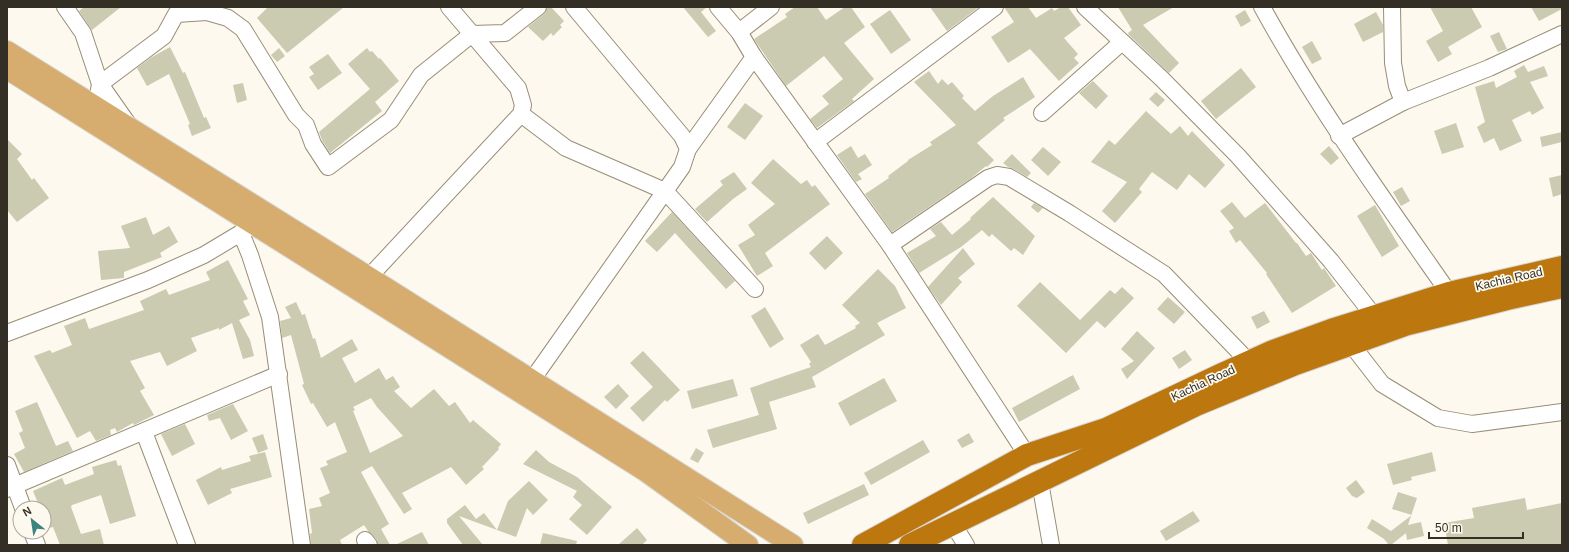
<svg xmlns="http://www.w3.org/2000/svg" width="1569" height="552" font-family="Arial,sans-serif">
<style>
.building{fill:#cacbb0;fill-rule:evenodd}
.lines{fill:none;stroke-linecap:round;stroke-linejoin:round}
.minor-casing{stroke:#988e76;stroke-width:18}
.major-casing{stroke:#d6d5d3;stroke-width:22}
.highway-casing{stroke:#d6d5d3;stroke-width:24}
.minor{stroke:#fff;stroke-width:16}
.major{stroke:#d7ad6f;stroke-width:20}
.highway{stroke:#bc770f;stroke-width:22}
.labels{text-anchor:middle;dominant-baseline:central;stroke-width:3.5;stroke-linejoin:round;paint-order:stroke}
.street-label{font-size:12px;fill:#332f25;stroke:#fdf9ef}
</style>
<rect width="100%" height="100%" fill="#fdf9ef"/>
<g class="building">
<path d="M84 7H121L92 30 79 11Z"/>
<path d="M268 7H344L287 53 257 18Z"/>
<path d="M547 7H551L564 21 560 25 562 27 553 36 551 33 543 41 528 27 544 14Z"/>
<path d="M683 7H707L701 12 716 31 708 37Z"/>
<path d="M795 7H817L826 20 845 7H851L865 27 844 43 874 79 852 99 854 101 817 128 810 119 829 104 822 96 843 79 824 56 786 86 754 39 787 17 785 14Z"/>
<path d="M930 7H979L947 31Z"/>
<path d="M1004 7H1028L1036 18 1052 8 1054 11 1061 7H1068L1081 25 1064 38 1078 54 1074 58 1079 63 1059 81 1030 49 1008 63 991 37 1014 22Z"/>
<path d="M1118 7H1174L1143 25 1179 63 1169 73 1129 35 1128 33 1132 30Z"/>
<path d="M1430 7H1471L1482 27 1448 47 1452 54 1438 62 1426 41 1443 31Z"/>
<path d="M1531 7H1562V9L1539 21Z"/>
<path d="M890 10 911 40 891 54 870 24Z"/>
<path d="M1245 10 1251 21 1241 27 1235 16Z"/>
<path d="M1376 12 1383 25V32L1363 42 1354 24Z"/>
<path d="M1499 32 1507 49 1498 52 1490 36Z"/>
<path d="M1312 41 1322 59 1312 64 1302 47Z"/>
<path d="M170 47 183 73 185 72 204 118 206 117 211 128 192 136 188 125 190 124 169 74 147 86 137 68 152 57Z"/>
<path d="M279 48 285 56 277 62 271 55Z"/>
<path d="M367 48 370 52 372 51 379 59 380 58 399 81 375 102 382 111 330 153 322 140 319 132 370 89 348 64Z"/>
<path d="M328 54 342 73 318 90 309 77 314 74 309 67Z"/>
<path d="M1524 65 1528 72 1544 66 1548 76 1530 82 1544 108 1532 115 1530 111 1512 120 1522 141 1500 151 1494 138 1484 143 1477 127 1485 122 1475 87 1494 81 1496 88 1517 77 1514 71Z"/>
<path d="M1241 68 1256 87 1216 119 1201 101Z"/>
<path d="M929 71 938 84 942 79 948 85 952 82 964 96 962 98 975 111 993 96 1023 77 1035 97 1003 118 1005 120 977 143 994 160 987 167 986 166 970 179 892 232 865 194 889 178 888 176 908 161V160L932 145 930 142 956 125 914 82Z"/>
<path d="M1093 81 1108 96 1096 109 1079 93Z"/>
<path d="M243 83 247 100 237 103 233 85Z"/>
<path d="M1156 92 1165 100 1158 107 1149 99Z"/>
<path d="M745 103 763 116 745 140 727 127Z"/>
<path d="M1146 111 1171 134 1180 126 1188 136 1192 131 1225 165 1205 188 1189 174 1177 190 1152 172 1139 189 1142 192 1115 223 1102 211 1127 182 1091 162 1109 140 1115 145Z"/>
<path d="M1456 123 1464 147 1442 154 1434 131Z"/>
<path d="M1562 132V142L1542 147 1540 137Z"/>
<path d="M7 139 22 154 17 159 32 180 34 178 49 198 17 222 7 210Z"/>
<path d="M851 146 858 158 865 154 872 165 858 174 862 179 856 182 837 155Z"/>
<path d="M1329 146 1339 158 1331 165 1320 154Z"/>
<path d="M1043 147 1061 162 1048 176 1031 160Z"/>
<path d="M1012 154 1031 173 1027 177 1014 169 1008 167 1003 163Z"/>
<path d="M773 159 801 184 807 180 812 187 815 185 830 204 765 253 773 266 757 276 738 245 755 235 748 225 775 204 751 183Z"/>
<path d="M734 172 747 189 733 199 707 222 695 209 723 185 720 181Z"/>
<path d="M1562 175V194L1553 197 1549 178Z"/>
<path d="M1402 187 1410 201 1401 206 1393 192Z"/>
<path d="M993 197 1035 236 1023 255 1014 248 1011 251 992 234 989 237 982 230 961 247 919 273 907 253 936 236 930 229 941 222 952 235 971 219 970 218Z"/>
<path d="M1232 202 1245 218 1265 203 1296 243H1297L1306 256 1311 253 1322 270 1324 268 1336 286 1292 313 1266 274 1267 273 1240 240 1236 243 1229 231 1234 228 1220 211Z"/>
<path d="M1034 203 1043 208 1038 213 1031 207Z"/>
<path d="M1375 205 1399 246 1382 257 1357 216Z"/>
<path d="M672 212 735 281 726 289 675 233 657 252 645 241Z"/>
<path d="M146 217 153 235 169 226 178 242 160 253 162 257 124 272V278L101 280 98 251 130 248 121 226Z"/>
<path d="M827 236 843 253 825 270 809 253Z"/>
<path d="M963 248 975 264 958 278 962 282 941 305 928 287Z"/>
<path d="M228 260 248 299 243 301 250 315 239 320 250 340 254 356 243 359 232 323 219 330V328L191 338 197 351 167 366 160 352 130 361 145 388 140 391 154 415 134 425 133 423 117 432 115 428 110 430 111 435 96 441 90 431 77 438 34 356 50 350 52 353 72 345 64 326 85 318 89 329 144 310 140 301 166 289 169 295 210 280 206 272Z"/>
<path d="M878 269 895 286 906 308 877 323 885 335 812 377 816 387 769 402 777 429 713 448 707 430 759 415 750 388 811 367 809 364 811 362 800 345 818 334 825 345 856 328 855 326 860 323 842 305Z"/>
<path d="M1040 282 1080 320 1110 290 1115 294 1122 287 1134 298 1105 328 1097 321 1066 353 1017 306Z"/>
<path d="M1168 297 1185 312 1174 324 1157 309Z"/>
<path d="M296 302 302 315 305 314 313 339 315 338 321 358 352 339 358 350 342 358 355 383 379 368 386 380 393 376 400 387 394 391 411 408 434 389 449 406 455 402 470 423 473 420 501 444 498 448 499 449 482 467 484 469 466 485 451 467 402 493 412 509 404 514 372 466 361 472 389 524 381 529 390 545H378L376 539 368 531 364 525 340 540 342 545H311L310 534 312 533 309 509 322 506 319 498 330 493 320 468 328 465 326 461 347 452 335 422 327 427 313 403 311 404 302 385 304 384 291 335 282 338 280 321 291 318 285 307ZM371 398 377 407 403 436 370 453 353 411 355 410 353 407Z"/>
<path d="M765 307 784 339 770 348 751 316Z"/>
<path d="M1264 311 1270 322 1257 329 1251 317Z"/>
<path d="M1137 331 1155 348 1127 379 1121 369 1134 361 1121 349Z"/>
<path d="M1185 350 1192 360 1179 369 1172 358Z"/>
<path d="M643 351 680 390 667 402 665 400 643 422 630 408 653 387 630 363Z"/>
<path d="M1073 375 1080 389 1019 422 1012 408Z"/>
<path d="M884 378 897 401 850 426 838 403Z"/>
<path d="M733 379 738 396 692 409 687 391Z"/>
<path d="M618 384 629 396 616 409 604 397Z"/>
<path d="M37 402 56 446 68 441 73 451 24 472 14 454 25 448 19 433 23 431 15 411Z"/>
<path d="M233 404 248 431 231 440 220 418 209 421 207 415Z"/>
<path d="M185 424 195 444 172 456 161 434Z"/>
<path d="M969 433 974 442 962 448 957 440Z"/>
<path d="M263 434 268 449 258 453 252 438Z"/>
<path d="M923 440 930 452 871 485 864 473Z"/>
<path d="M696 448 704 453 698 463 690 459Z"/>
<path d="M536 450 549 462 577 477 612 507 587 535 569 519 582 505 573 497 577 491 523 464Z"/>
<path d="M265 452 272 477 230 489 232 493 208 505 196 480 221 467 222 470 251 461 249 456Z"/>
<path d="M1432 452 1436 471 1411 477 1412 480 1393 485 1387 464Z"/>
<path d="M116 460 118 466 121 465 136 516 110 524 101 495 72 505 71 507 81 534 100 529 104 545H60L53 527 46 529 44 524V508H40L33 491 62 478 65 485 94 474 92 467Z"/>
<path d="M1356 480 1365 492 1357 498 1352 496 1346 488Z"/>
<path d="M529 481 548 500 533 515 527 508 516 537 459 516 483 545H463L447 523V519L465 505 476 519 484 513 497 530 508 501Z"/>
<path d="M864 484 869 495 808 524 803 513Z"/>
<path d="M1398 492 1417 498 1408 525 1421 522 1424 536 1407 540 1406 533 1391 545H1389L1384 539 1367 528 1372 519 1391 531 1412 515 1392 509Z"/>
<path d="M1525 498 1527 510 1562 503V545H1448L1444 523 1474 518 1472 508Z"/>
<path d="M1193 511 1200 521 1166 541 1160 531Z"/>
<path d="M637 528 647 540 642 545H618Z"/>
<path d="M422 532 429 545H395Z"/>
<path d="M543 533 577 541 576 545H540Z"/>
</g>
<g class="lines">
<g class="minor-casing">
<g id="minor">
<path d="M65 7 83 33 100 84 128 124"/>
<path d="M718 7 739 32 754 57 890 245 1027 455"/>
<path d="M1085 7 1162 79 1238 156 1331 261 1374 316"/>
<path d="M1262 7C1317 107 1384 200 1449 293"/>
<path d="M1392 7 1393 63 1397 86 1403 102"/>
<path d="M207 12 228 18 243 29 296 115 306 125 313 144 328 167 391 120 421 75 472 34 505 33 538 7"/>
<path d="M739 32 771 7"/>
<path d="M96 107 100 84 164 36 176 14 207 12 205 7"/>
<path d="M1042 113 1122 42"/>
<path d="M521 114 566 148 665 191 755 289"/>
<path d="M1339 136 1403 102 1489 68 1562 34"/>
<path d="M815 142 995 7"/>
<path d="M688 149 754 57"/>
<path d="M241 233 250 255 270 317 302 545"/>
<path d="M890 245 988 178 997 175 1009 177 1069 213 1164 274 1249 362"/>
<path d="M369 277 521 114 523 105 518 88 449 7"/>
<path d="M7 333 148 280 204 255 249 228"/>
<path d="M1351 344 1382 384 1438 418 1472 424 1562 412"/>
<path d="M532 380 682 167 688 149 682 136 574 7"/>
<path d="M144 432 187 545"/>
<path d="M7 465 23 508"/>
<path d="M1040 482 1051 545"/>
<path d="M7 489 279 374"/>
<path d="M953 524 966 545"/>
<path d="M32 532 37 545"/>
<path d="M365 540 369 545"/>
</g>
</g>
<g class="major-casing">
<g id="major">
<path d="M7 51 369 277 793 545"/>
<path d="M7 69 645 471 748 545"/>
</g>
</g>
<g class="highway-casing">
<g id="highway">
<path d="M863 545 1027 455 1106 429 1220 375 1273 351 1331 330 1449 293 1562 267"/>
<path d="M910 545 1196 405 1293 365 1408 324 1507 299 1562 287"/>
</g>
</g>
<use href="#minor" class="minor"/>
<use href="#major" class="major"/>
<use href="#highway" class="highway"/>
</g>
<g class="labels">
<g class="street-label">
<text transform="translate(1509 279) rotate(-13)">Kachia Road</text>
<text transform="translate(1203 383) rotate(-25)">Kachia Road</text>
</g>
</g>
<rect width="1569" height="552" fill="none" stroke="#332f25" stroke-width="16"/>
<g transform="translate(32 520) rotate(330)"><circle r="19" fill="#fdf9ef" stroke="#aca89e"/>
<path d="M0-3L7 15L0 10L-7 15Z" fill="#3d847e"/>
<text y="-6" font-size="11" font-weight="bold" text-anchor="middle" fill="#332f25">N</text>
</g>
<path d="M1429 532v6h94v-6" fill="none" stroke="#332f25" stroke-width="2"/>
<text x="1435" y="532" font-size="12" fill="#332f25" stroke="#fdf9ef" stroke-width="3" paint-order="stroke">50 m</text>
</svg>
